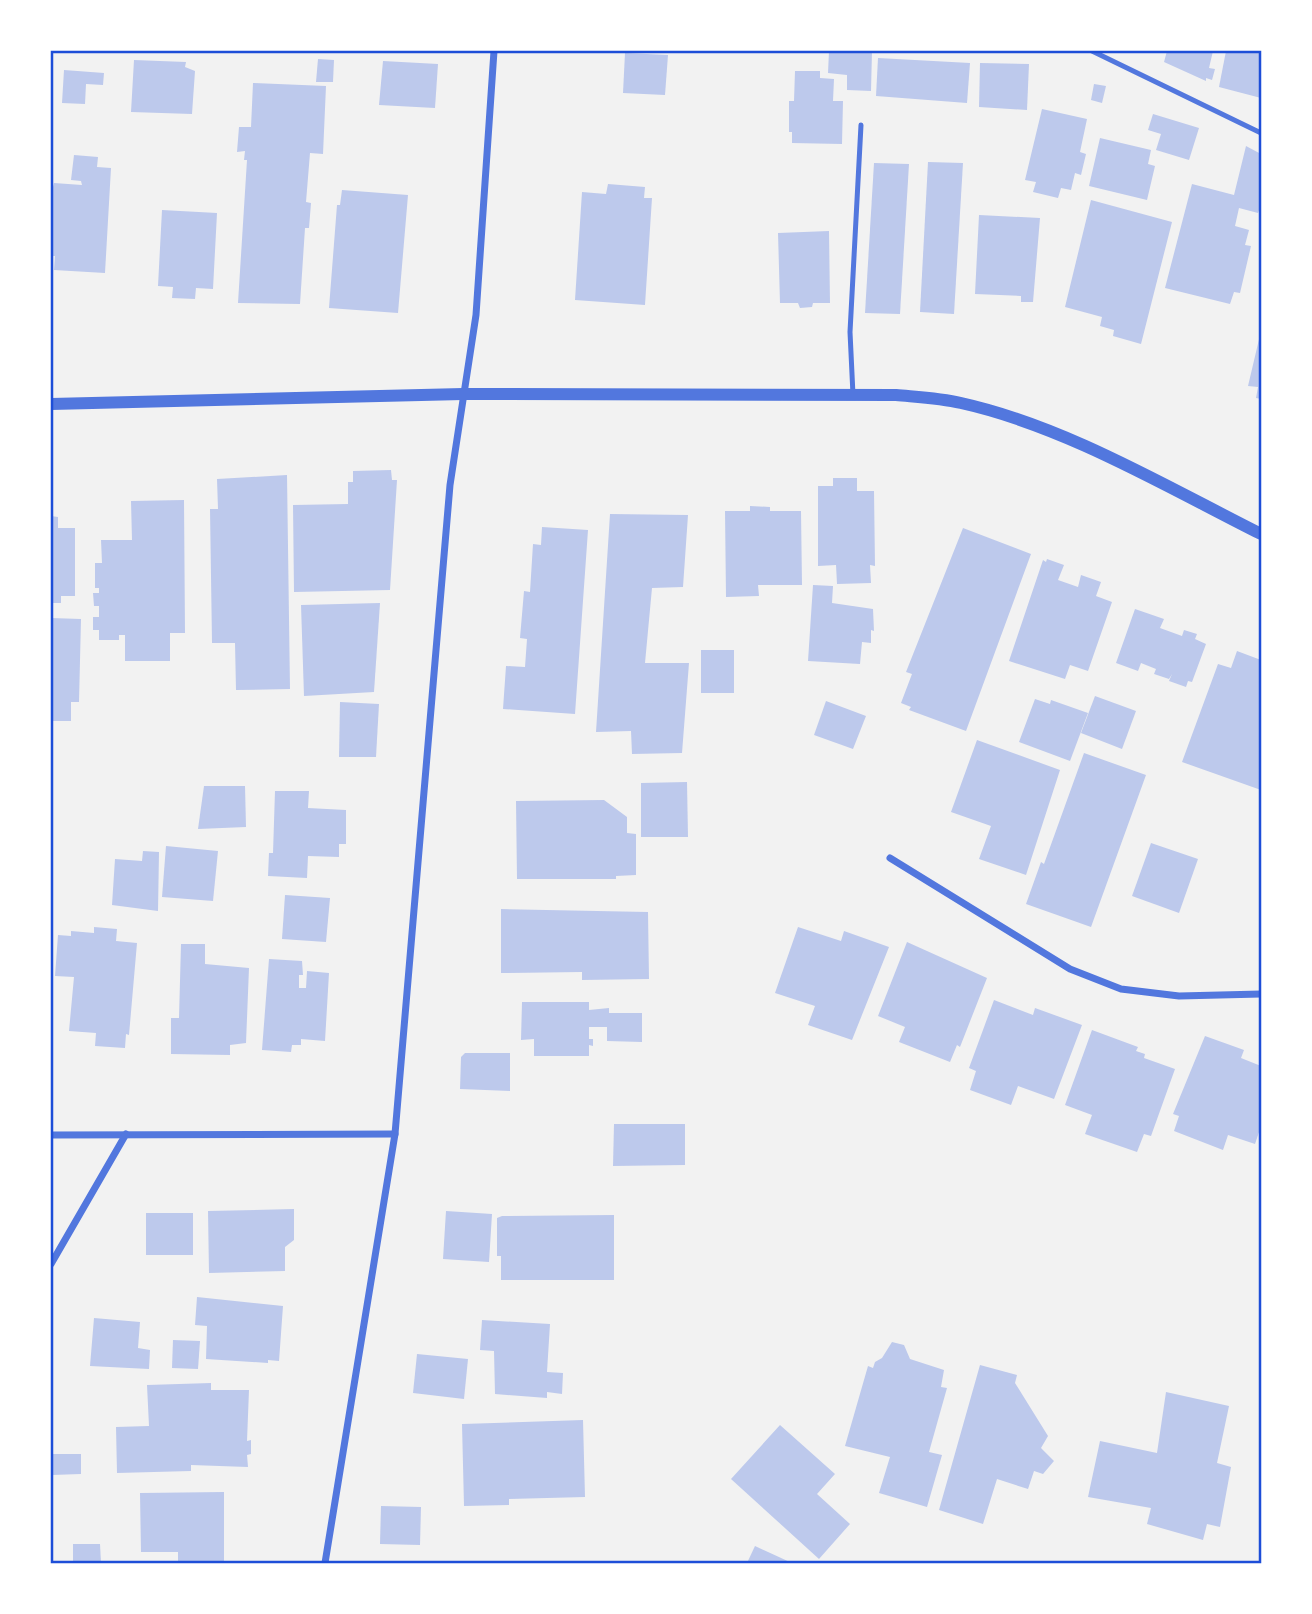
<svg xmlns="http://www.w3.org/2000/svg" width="1312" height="1614" font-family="'PT Serif',serif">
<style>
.building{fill:#bdc9ec}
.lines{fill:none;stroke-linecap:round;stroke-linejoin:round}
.service{stroke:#5277de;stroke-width:5}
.minor{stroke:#5277de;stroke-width:7}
.tertiary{stroke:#5277de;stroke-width:12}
.neatline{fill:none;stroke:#1d4ed8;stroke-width:2.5}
</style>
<rect width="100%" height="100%" fill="#f2f2f2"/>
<g class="building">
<path d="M829 51H872L871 91 847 90V75L828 73Z"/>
<path d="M1167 51H1213L1209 68 1215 69 1212 80 1206 78V81L1164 62Z"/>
<path d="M1226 51H1261V98L1219 87Z"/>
<path d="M625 53 668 55 665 95 623 93Z"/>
<path d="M878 58 970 63 967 103 876 96Z"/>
<path d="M318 59 334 60 333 82H316Z"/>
<path d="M134 60 186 62 185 67 195 71 192 114 131 112Z"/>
<path d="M383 61 438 64 435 108 379 105Z"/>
<path d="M980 63 1029 64 1027 110 979 107Z"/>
<path d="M64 70 104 73 103 85 86 84 85 104 62 103Z"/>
<path d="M795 71H820V78L834 79 833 101H843L842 144 792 143V132H789V101H794Z"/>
<path d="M253 83 326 86 323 154 310 153 306 202 311 203 309 228H305L300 304 238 303 247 160H244L245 151 237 152 239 127H251Z"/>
<path d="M1094 84 1106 86 1102 103 1091 100Z"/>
<path d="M1042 109 1087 119 1080 152 1086 154 1081 175 1075 173 1071 190 1061 188 1058 198 1033 192 1036 182 1025 180Z"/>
<path d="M1153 114 1199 128 1189 160 1156 150 1161 134 1148 130Z"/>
<path d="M1100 138 1151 150 1148 164 1155 166 1147 200 1089 186Z"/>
<path d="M1246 146 1261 154V205L1258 213 1239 208 1235 226 1249 230 1245 245 1251 246 1240 293 1234 292 1230 304 1165 288 1192 184 1234 195Z"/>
<path d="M74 155 98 157 97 167 111 168 105 273 54 270 55 256H51V195L54 183 82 185 81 181 71 180Z"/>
<path d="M928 162 963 163 954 314 920 312Z"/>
<path d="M874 163 909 164 900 314 865 313Z"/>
<path d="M608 184 645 187 644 198H652L645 305 575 300 582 192 606 194Z"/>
<path d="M342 190 408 195 398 313 329 308 337 205H340Z"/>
<path d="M1091 200 1172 222 1141 344 1113 336 1114 330 1100 326 1102 317 1065 307Z"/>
<path d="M162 210 217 213 213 289 196 288 195 299 172 298 173 287 158 286Z"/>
<path d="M979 215 1040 218 1033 302H1021V296L975 294Z"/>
<path d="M829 231 830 303H813L812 307 800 308 798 303H780L778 233Z"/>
<path d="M1260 335 1261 336V399L1256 398 1258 387 1248 386Z"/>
<path d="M391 470 392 480H397L390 590 294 592 293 505 348 504V482H353V471Z"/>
<path d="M287 475 290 689 236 690 235 643H212L210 509H218L217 479Z"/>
<path d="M833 478H857V491H874L875 566 870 565 871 583 837 584 836 565 818 566V486H833Z"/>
<path d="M184 500 185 633H170V661H125V635H119V640H99V630H93V617H99V606H94L93 593H99V588H95V563H102L101 540H132L131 501Z"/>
<path d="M750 506 770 507V511H801L802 585H758L759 596 726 597 725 511H750Z"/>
<path d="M610 514 688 515 683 587 652 588 645 663H689L682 753 632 754 631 731 596 732Z"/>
<path d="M51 516 58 517V528H75V596H61V603H51Z"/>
<path d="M542 527 588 530 575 714 503 709 506 666 525 667 527 639 520 638 524 591 530 592 533 544 541 545Z"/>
<path d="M963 528 1031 554 966 731 909 710 911 707 901 703 912 674 906 672Z"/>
<path d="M1047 559 1064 565 1058 580 1078 587 1081 575 1101 582 1096 596 1112 602 1088 671 1070 665 1065 679 1009 661 1043 560 1046 562Z"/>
<path d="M813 585 833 586 832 603 873 609 874 631 871 630V643L862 642 860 664 808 661Z"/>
<path d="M380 603 374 692 304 696 301 605Z"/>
<path d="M1135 609 1164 619 1160 628 1182 636 1184 630 1197 634 1195 639 1206 644 1192 682 1188 681 1186 687 1169 681 1172 674 1169 679 1154 674 1156 669 1141 663 1138 671 1116 663Z"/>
<path d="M51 618 81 619 79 702H71V721H51Z"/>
<rect x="701" y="650" width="33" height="43"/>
<path d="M1237 651 1261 660V790L1182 762 1218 664 1231 668Z"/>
<path d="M1095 696 1136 711 1122 749 1081 733Z"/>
<path d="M1035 699 1050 704 1051 700 1088 713 1070 761 1019 742Z"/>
<path d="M826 701 866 716 853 749 814 735Z"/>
<path d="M340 702 379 704 376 757H339Z"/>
<path d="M977 740 1060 770 1026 875 979 859 991 826 951 812Z"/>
<path d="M1084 753 1146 775 1091 927 1026 904 1041 862 1044 864Z"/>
<path d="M687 782 688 837H641V783Z"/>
<path d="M204 786H245L246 827 198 829Z"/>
<path d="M275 791H309L308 808 346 810V844H339V857L308 856 307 878 268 876 269 853H273Z"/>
<path d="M604 800 627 817V833L636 834V875L616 876V879H517L516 801Z"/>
<path d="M1151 843 1198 859 1179 913 1132 896Z"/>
<path d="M166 846 218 851 213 901 162 897Z"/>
<path d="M143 851 159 852 158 911 112 905 115 859 142 861Z"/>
<path d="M285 895 330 898 326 942 282 939Z"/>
<path d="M501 909 648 912 649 979 582 980V972L501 973Z"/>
<path d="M94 927 117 929 116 941 137 943 129 1035 126 1034 125 1048 95 1046 96 1033 69 1031 74 977 55 976 58 935 71 936V931L94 933Z"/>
<path d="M798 927 841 941 844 931 889 947 852 1040 808 1025 815 1006 775 993Z"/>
<path d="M907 942 987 978 960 1047 957 1045 950 1062 899 1042 905 1027 878 1016Z"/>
<path d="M181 944H205V964L249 968 246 1043 230 1045V1055L171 1054V1018H179Z"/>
<path d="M269 959 302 961 303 975H299V988H306L307 971 329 973 325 1041 301 1039V1045H292L291 1052 262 1050Z"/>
<path d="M994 1000 1033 1015 1035 1008 1082 1025 1054 1099 1018 1086 1011 1105 970 1090 976 1071 969 1068Z"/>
<path d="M522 1002H589V1010L609 1008V1013H642V1042L607 1041V1027H589V1039H593V1046L589 1045V1056H534V1039L521 1040Z"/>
<path d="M1092 1030 1138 1047 1136 1051 1145 1054 1144 1058 1175 1069 1151 1136 1144 1134 1137 1152 1085 1134 1092 1115 1065 1105Z"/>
<path d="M1205 1036 1244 1050 1241 1058 1261 1066V1126L1255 1144 1228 1135 1223 1150 1174 1131 1179 1116 1173 1114Z"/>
<path d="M465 1053H510V1091L460 1089 461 1057Z"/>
<path d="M614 1124H685V1165L613 1166Z"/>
<path d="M294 1209V1240L285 1247V1271L209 1273 208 1211Z"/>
<path d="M446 1211 492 1214 489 1262 443 1259Z"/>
<rect x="146" y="1213" width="47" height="42"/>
<path d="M614 1215V1280H501V1256H497V1218L502 1216Z"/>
<path d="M197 1297 283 1306 279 1361 268 1360V1363L206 1359 207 1326 195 1325Z"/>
<path d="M94 1318 140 1322 138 1348 150 1350 149 1369 90 1366Z"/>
<path d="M482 1320 550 1324 547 1372 563 1373 562 1394 547 1392V1398L495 1394 494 1351 480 1350Z"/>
<path d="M173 1340 200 1341 198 1369 172 1368Z"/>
<path d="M892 1342 904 1345 910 1359 944 1370 941 1387 947 1388 929 1452 942 1455 927 1507 879 1493 890 1457 845 1446 868 1366 873 1368 875 1362 882 1358Z"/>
<path d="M417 1354 468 1359 464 1399 413 1393Z"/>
<path d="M980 1365 1017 1375 1015 1383 1048 1436 1041 1448 1054 1461 1043 1474 1034 1471 1028 1489 997 1479 983 1524 939 1510Z"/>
<path d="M211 1383V1390H249L247 1441 251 1440V1454L247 1455 248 1467 191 1465V1471L117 1473 116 1427 149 1426 147 1385Z"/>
<path d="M1166 1392 1229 1406 1217 1463 1231 1467 1220 1527 1207 1524 1203 1540 1147 1524 1151 1508 1088 1497 1100 1441 1157 1453Z"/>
<path d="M583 1420 585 1497 509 1499V1505L464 1506 462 1424Z"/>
<path d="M780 1425 835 1474 817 1494 850 1524 819 1559 731 1479Z"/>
<path d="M51 1454H81V1474L52 1475Z"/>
<path d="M224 1492V1563H178V1552H141L140 1493Z"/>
<path d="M381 1506 421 1507 420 1545 380 1544Z"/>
<path d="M73 1544H100L101 1563H73Z"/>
<path d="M755 1546 792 1563H747Z"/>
</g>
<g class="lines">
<g class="service">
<path d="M1092 51 1261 133"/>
<path d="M853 395 850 332 861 125"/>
</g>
<g class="minor">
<path d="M890 858 1070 969 1121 989 1179 996 1261 994"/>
<path d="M51 1135 395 1134"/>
<path d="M51 1264 126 1134"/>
<path d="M325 1563 395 1134 450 485 476 315 494 51"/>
</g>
<path class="tertiary" d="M51 404 463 394 896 395C917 397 940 398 961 403 1065 426 1167 487 1261 534"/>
</g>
<rect width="1312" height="1614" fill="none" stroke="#ffffff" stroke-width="105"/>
<rect x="52" y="52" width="1208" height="1510" class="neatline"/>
</svg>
